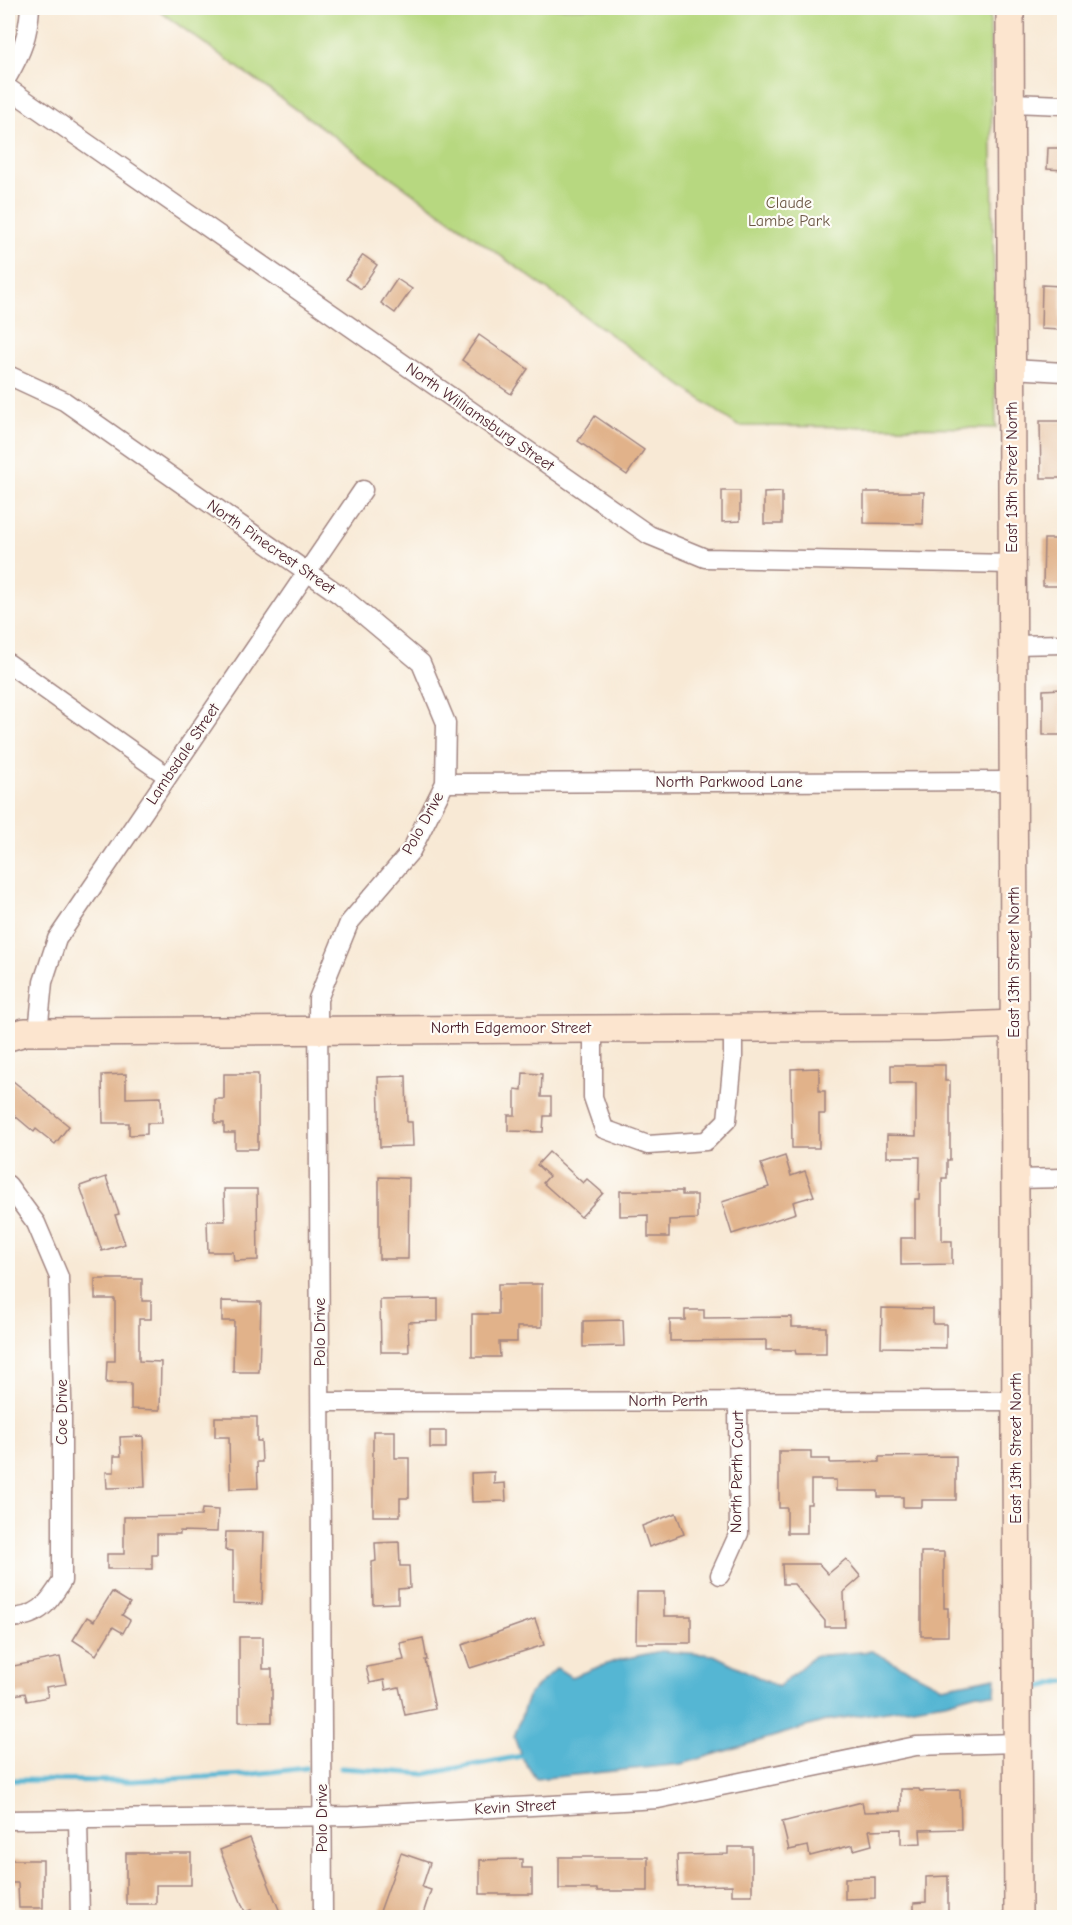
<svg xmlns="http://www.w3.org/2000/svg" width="1072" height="1925" font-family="'Comic Neue',sans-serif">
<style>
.green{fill:#b7d880;stroke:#807c56;stroke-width:1.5}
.water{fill:#54b6d3;stroke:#4f6a7f;stroke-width:1.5}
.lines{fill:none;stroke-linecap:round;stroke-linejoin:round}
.stream{stroke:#54b6d3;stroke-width:5}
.building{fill:#e1b28a}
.street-casing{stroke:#a18480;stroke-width:21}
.secondary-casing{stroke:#a18480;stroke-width:30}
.street{stroke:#fff;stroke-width:18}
.secondary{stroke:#fce5cf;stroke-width:27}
.labels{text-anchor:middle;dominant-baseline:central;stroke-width:4.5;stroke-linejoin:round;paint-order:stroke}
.park-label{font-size:16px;fill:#6b5644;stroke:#fdfcf7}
.street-label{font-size:16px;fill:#4a1f2b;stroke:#fdfcf7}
</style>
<rect width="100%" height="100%" fill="#fdfcf7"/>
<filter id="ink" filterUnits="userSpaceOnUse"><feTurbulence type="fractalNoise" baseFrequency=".0167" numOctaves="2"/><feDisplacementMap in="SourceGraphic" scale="12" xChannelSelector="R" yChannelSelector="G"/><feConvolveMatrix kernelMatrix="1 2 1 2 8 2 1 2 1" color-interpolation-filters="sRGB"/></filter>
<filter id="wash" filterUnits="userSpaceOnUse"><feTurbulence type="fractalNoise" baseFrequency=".008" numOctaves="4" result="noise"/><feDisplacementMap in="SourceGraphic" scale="24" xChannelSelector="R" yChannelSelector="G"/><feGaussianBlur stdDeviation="1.35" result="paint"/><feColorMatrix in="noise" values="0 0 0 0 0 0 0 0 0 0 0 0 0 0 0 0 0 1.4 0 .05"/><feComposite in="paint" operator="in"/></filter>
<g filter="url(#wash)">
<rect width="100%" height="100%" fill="#f8e9d5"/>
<path class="green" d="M155 8H990L996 428 738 426Z"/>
<path class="water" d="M661 1651 714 1655 778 1687 814 1656 872 1651 942 1687 996 1677 995 1695 977 1693 945 1702 829 1720 682 1764 536 1779 521 1756 514 1737 529 1694 557 1668 571 1677 618 1660Z"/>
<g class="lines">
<g class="stream">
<path d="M1041 1687 1064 1681"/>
<path d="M341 1768 425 1774 527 1755"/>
<path d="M8 1780 132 1781 244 1775 306 1768"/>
</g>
</g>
<g id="blocks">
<g class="building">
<path d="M1048 148H1065V170L1047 169Z"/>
<path d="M363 255 377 265 361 289 346 279Z"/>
<path d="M397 279 412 289 395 313 381 303Z"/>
<path d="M1042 285 1061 286 1060 330 1041 329Z"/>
<path d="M479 335 528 369 511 394 462 360Z"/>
<path d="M595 416 644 450 627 475 578 441Z"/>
<path d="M1040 421H1065V478H1041Z"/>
<path d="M722 491H740V521L722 522Z"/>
<path d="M782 492V524H764V493Z"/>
<path d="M864 492H924L923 524 864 523Z"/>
<path d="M1044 539H1063L1062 586H1043Z"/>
<path d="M1062 689V735H1043V690Z"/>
<path d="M891 1065H945V1081H950V1160H947V1178H942V1241H952V1264L901 1265V1238H915V1199H919L920 1157H887V1135L916 1136V1083H891Z"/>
<path d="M819 1068V1091H825V1114H819V1148H792L791 1069Z"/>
<path d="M523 1073 542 1074 541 1097H551V1116H544L543 1132 508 1131V1115H515V1089L522 1090Z"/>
<path d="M126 1074V1098L161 1097 162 1123H147V1134L129 1135V1123H103L102 1075Z"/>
<path d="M224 1074H258V1149H235V1133H224V1123H215V1099H224Z"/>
<path d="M406 1076 407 1122H412L413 1146 380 1147 378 1077Z"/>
<path d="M13 1081 69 1126 55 1144 36 1129 34 1132 8 1110V1088Z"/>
<path d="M549 1152 583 1183 587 1179 603 1193 581 1217 543 1183 549 1176 537 1165Z"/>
<path d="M785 1156 791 1176 805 1171 814 1196 793 1202 796 1213 732 1234 722 1202 769 1187 761 1164Z"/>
<path d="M106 1177 119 1214 115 1215 125 1244 102 1251 80 1186Z"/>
<path d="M379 1177 409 1178 408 1259H379Z"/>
<path d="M224 1189H257L258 1260 234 1261 233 1252H208L207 1221H225Z"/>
<path d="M620 1191H682V1195H697V1219L669 1220V1237H648V1215L620 1216Z"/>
<path d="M95 1279H142V1301H151V1319H139V1361L161 1362 160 1410 131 1409V1383H106L107 1361H115V1299H95Z"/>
<path d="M498 1284H542V1327H517V1342H499L500 1357H472V1314H498Z"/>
<path d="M438 1299V1321L408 1322 409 1352H381L380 1300Z"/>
<path d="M222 1301 261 1302 259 1372H233L234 1321H222Z"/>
<path d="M882 1308 933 1309V1324H946V1348L881 1347Z"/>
<path d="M685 1310H704V1318L792 1317V1327H826V1354H796L795 1350H766V1340L670 1341V1320H685Z"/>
<path d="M623 1320 624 1346 583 1347V1321Z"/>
<path d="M215 1417H257V1441H261L262 1462H257L258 1488 230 1489 229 1437H215Z"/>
<path d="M373 1431H395V1458H409V1498H400V1516H373Z"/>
<rect x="430" y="1431" width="16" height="17"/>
<path d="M143 1436 145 1487 107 1488 106 1472H114V1456H121L120 1437Z"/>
<path d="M779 1451H811V1459H830V1463L879 1462V1457L956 1456V1500H922V1507H903V1497H878V1491H836V1480H811V1504H807V1533H787V1508H779Z"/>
<path d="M494 1472V1484L505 1483 506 1501 472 1502 471 1473Z"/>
<path d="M202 1509 218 1510 217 1532 180 1531V1534H157V1555H152V1569H107V1554H124V1517L201 1516Z"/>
<path d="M676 1513 684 1534 649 1547 642 1526Z"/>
<path d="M226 1532H264L262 1604 233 1603V1551L225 1550Z"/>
<path d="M399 1542 400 1566H409L410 1588 398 1589V1603L373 1604 372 1562 376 1561 375 1543Z"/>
<path d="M921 1552H944V1608H948V1636H921Z"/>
<path d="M846 1559 861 1577 844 1592 845 1627H825V1621L794 1584H783L782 1564H819L828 1574Z"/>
<path d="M112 1592 130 1603 122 1615 130 1620 123 1633 113 1627 96 1655 73 1640 87 1617 94 1621Z"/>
<path d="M637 1592H664V1616H691V1643H636Z"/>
<path d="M535 1619 544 1645 470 1668 462 1645Z"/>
<path d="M239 1637H263V1669H272V1722H239Z"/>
<path d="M423 1638 427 1660H425L435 1709 405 1715 399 1687 386 1690 384 1680 370 1683 366 1667 404 1660 400 1643Z"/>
<path d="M60 1657 66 1684 46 1687 48 1697 27 1701 25 1693 8 1696V1667Z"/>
<path d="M901 1789H919L920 1791 960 1790 961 1829 920 1830 921 1843 901 1844V1829L869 1830 872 1845 854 1850 853 1845 810 1856 808 1846 789 1850 782 1822 862 1802 864 1812 901 1811Z"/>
<path d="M250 1838 282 1917H254L251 1910 245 1912 220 1850Z"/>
<path d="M728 1847H752V1895H732V1885L678 1886 677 1855 728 1854Z"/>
<path d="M126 1853H191V1885H156V1904H126Z"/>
<path d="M401 1853 430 1863 422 1887 431 1890 422 1917H378Z"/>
<path d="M559 1857H648V1891H597V1889H559Z"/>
<path d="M522 1859V1868H532V1894H480V1860Z"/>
<path d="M8 1860H43V1908H19L18 1883H8Z"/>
<path d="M948 1876V1917H914V1903L926 1902V1877Z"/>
<path d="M875 1877V1898L845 1899V1878Z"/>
</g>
</g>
</g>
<g filter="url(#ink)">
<use href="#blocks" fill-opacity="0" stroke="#a18480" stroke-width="1.5"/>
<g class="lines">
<g class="street-casing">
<g id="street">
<path d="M8 76C22 52 28 36 30 8"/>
<path d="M8 88 649 535 705 558 1013 564"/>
<path d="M1011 103 1064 105"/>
<path d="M1012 369 1064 372"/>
<path d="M8 375 64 401 340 595 421 663 446 723 445 783 411 851 349 923 318 999 323 1918"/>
<path d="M1013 645 1064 644"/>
<path d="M8 663 167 776"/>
<path d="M445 783 1014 781"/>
<path d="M593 1028V1097L604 1129 648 1145 706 1141 727 1120 733 1059V1027"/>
<path d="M38 1032 43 982 57 939 363 490"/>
<path d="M1015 1179 1064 1178"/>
<path d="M8 1185 36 1223 59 1277 62 1398V1581C48 1605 37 1618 8 1618"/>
<path d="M321 1402 1016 1401"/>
<path d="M720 1575 739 1533 738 1401"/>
<path d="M78 1819 80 1918"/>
<path d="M8 1820 350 1816 658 1799 916 1746 1017 1743"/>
</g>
</g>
<g class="secondary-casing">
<g id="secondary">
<path d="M1010 8 1018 1918"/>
<path d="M8 1037 25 1032H38L935 1027 1015 1024"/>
</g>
</g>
<use href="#street" class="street"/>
<use href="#secondary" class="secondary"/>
</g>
</g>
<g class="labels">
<g class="park-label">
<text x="789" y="203">Claude<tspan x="789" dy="18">Lambe Park</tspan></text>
</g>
<g class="street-label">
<text transform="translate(480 417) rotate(35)">North Williamsburg Street</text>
<text transform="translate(1012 477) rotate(-90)">East 13th Street North</text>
<text transform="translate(271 547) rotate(35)">North Pinecrest Street</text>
<text transform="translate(183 754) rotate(-56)">Lambsdale Street</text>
<text x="729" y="782">North Parkwood Lane</text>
<text transform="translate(423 823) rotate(-61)">Polo Drive</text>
<text transform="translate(1014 962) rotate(-90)">East 13th Street North</text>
<text x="511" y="1028">North Edgemoor Street</text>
<text transform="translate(320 1332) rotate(-90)">Polo Drive</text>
<text x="668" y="1401">North Perth</text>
<text transform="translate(62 1412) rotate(-90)">Coe Drive</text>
<text transform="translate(1016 1448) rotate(-90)">East 13th Street North</text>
<text transform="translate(737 1472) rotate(-89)">North Perth Court</text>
<text transform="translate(515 1807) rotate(-3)">Kevin Street</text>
<text transform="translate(322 1818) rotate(-90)">Polo Drive</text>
</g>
</g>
<rect width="1072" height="1925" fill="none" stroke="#fdfcf7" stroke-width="30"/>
</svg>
